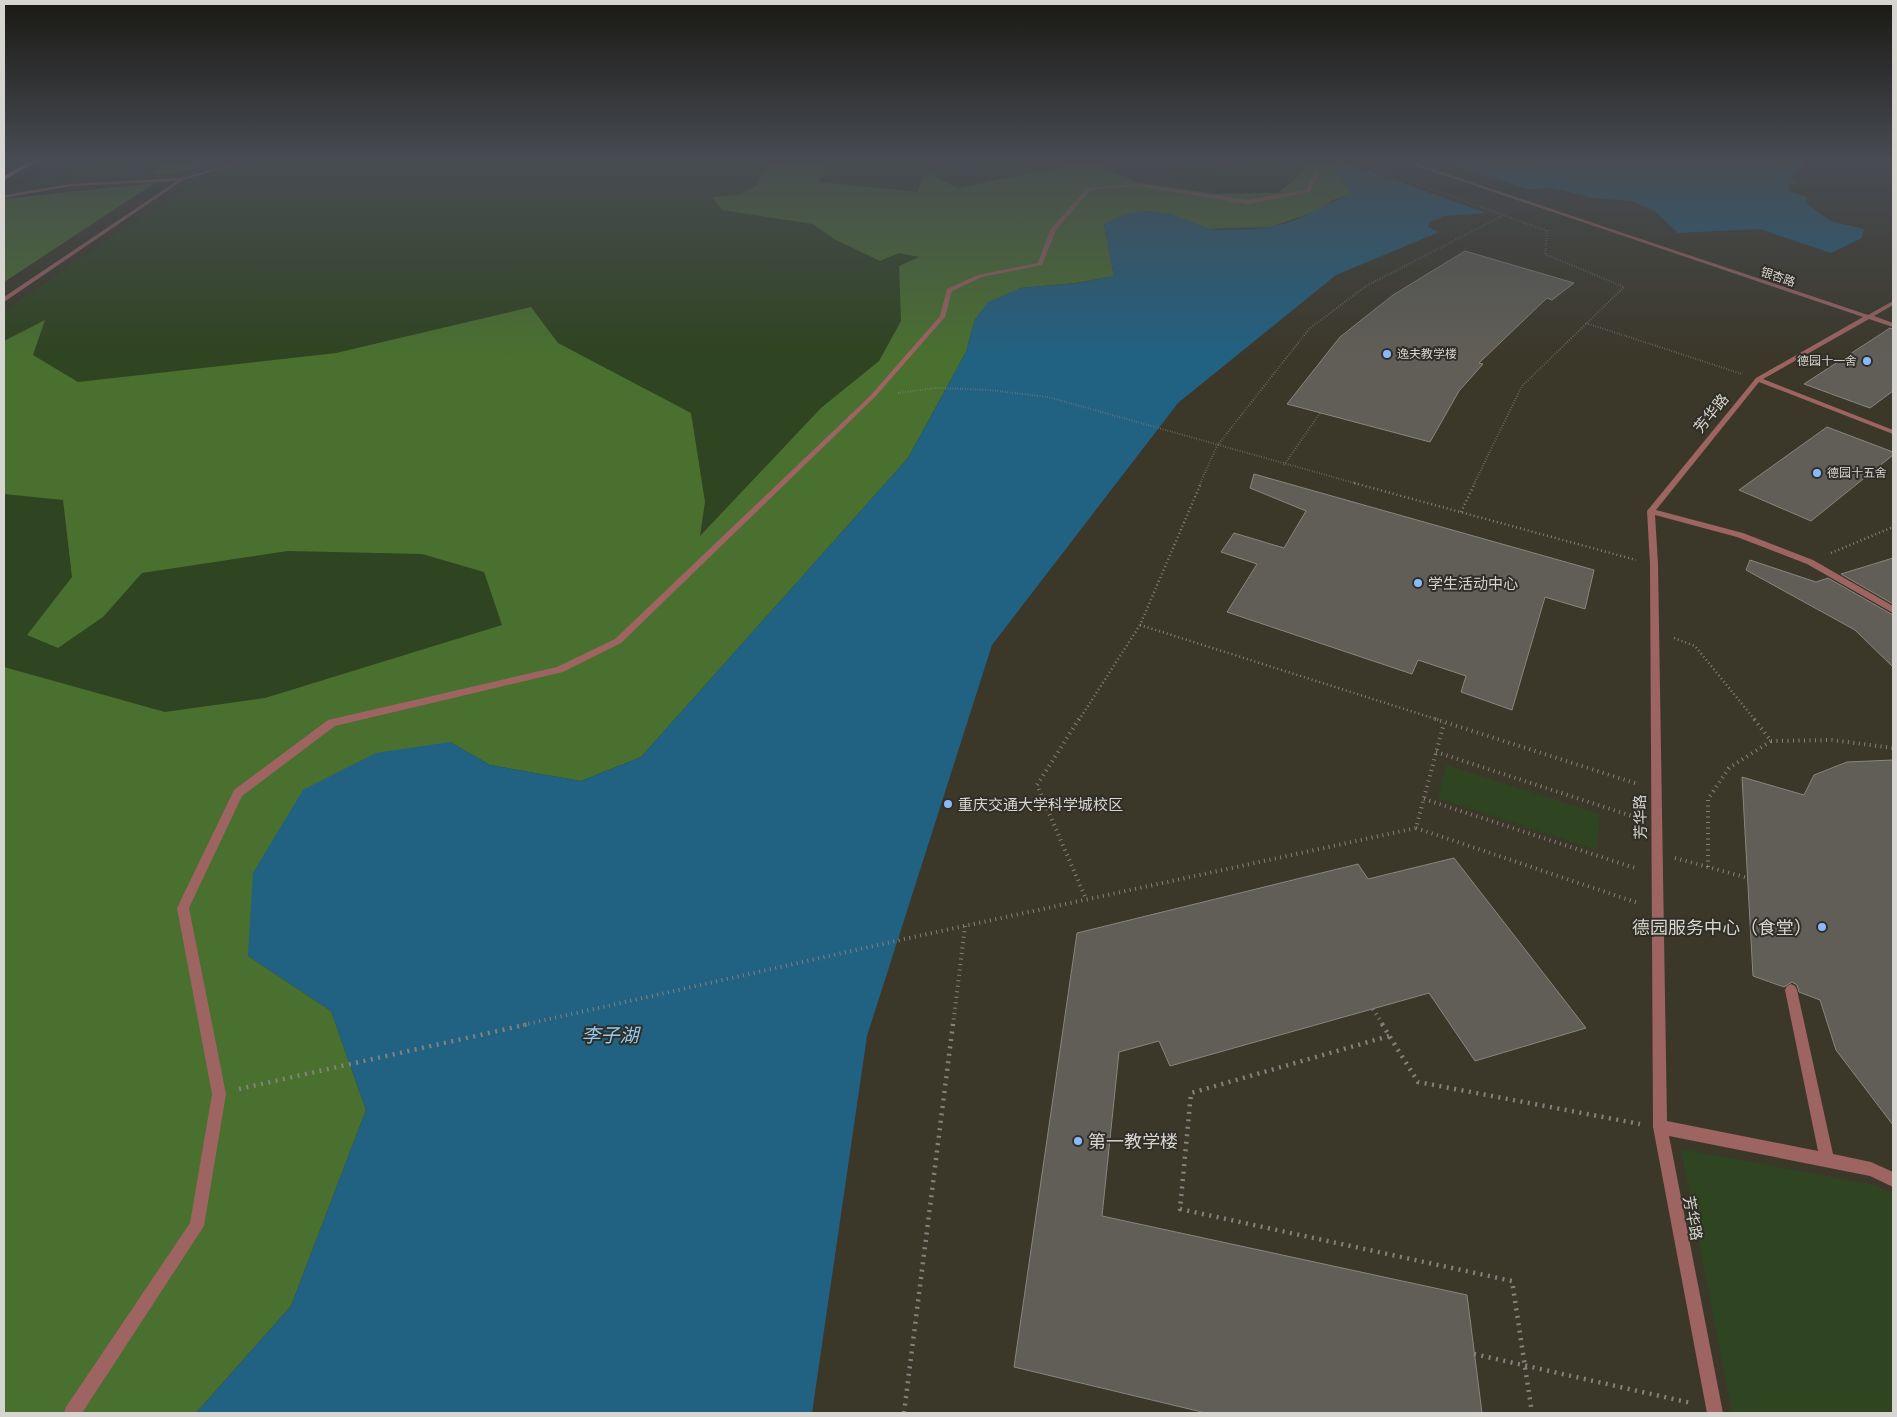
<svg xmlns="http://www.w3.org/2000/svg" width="1897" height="1417" font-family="'Asap Condensed','Noto Sans SC',sans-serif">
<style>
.built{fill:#3b382a}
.green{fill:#2f4421;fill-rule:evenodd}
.forest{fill:#49702f}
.water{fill:#216182}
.building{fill:#605e56;stroke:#88867d}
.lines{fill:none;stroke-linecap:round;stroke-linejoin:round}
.path-far3{stroke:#84827c;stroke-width:2;stroke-dasharray:0.5 2;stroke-linecap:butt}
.path-far2{stroke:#84827c;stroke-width:2.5;stroke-dasharray:1 3;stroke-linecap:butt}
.path-far1{stroke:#84827c;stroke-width:4;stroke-dasharray:1 4.5;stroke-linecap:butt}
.path{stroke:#84827c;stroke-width:4.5;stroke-dasharray:2 5.5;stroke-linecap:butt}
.minor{fill:#9d6462;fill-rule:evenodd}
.primary{fill:#fda09d;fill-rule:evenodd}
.poi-dot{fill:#8bbafc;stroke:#302e26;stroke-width:2}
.labels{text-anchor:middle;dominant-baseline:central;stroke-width:4;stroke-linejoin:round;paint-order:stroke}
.far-street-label{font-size:12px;fill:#d6d5d0;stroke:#302e26}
.far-poi-label{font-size:12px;fill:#d6d5d0;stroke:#302e26;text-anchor:start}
.street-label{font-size:15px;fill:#d6d5d0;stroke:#302e26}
.poi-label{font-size:15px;fill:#d6d5d0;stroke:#302e26;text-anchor:start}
.near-poi-label{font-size:18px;fill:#d6d5d0;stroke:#302e26;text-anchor:end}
.near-water-label{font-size:19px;font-style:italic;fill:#90ccf1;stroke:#302e26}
</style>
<rect width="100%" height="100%" fill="#302e26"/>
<path class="built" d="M68 159H1893V1413H4V195Z"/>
<g class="green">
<path d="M94 159H164L147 173 134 177 56 181Z"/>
<path d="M283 159H966L922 168 926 171 990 159H1086L1136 182 1196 191 1177 182 1175 176 1178 172 1218 170 1262 160 1280 163 1293 168 1298 177 1304 172 1303 159H1337V172L1114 276 1078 283 1020 288 196 1413H4V311L197 179 247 164ZM1290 183 1278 193 1216 194 1202 192 1218 191 1233 186 1268 188Z"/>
<path d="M1446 765 1600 814 1597 850 1438 798Z"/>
<path d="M1681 1149 1875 1185 1893 1194V1413H1732Z"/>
</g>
<g class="forest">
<path d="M171 159H227L178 173 154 175 155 170Z"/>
<path d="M776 159H801L828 163 819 182 918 192 922 177 931 174 957 188 1091 161 1136 182 1216 194 1278 193 1304 172 1303 159H1337V172L1351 194 1333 200 1319 210 1271 227 1209 229 1170 214 1146 211 1104 225 1114 276 1076 283 1020 288 975 319 966 352 908 458 641 757 581 781 490 765 450 742 248 956 331 1011 366 1110 291 1306 196 1413H4V667L165 712 265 698 502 625 484 572 422 554 288 551 142 573 103 617 58 648 27 635 72 577 63 500 4 494V341L45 320 33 355 78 382 336 353 531 307 558 343 691 413 705 502 700 536 821 408 879 361 901 321 899 266 919 257 899 253 880 261 834 239 813 224 722 210 712 197 737 195 757 186 765 170Z"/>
<path d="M155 183 4 282V199Z"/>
</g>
<g class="water">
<path d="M1337 159 1486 213 1444 216 1429 223 1428 227 1439 232 1336 275 1178 403 992 645 867 1036 812 1413H196L291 1306 366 1110 331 1011 248 956 253 873 303 790 376 753 450 742 490 765 581 781 641 757 908 458 966 352 975 319 988 302 1020 288 1078 283 1114 276 1104 224C1132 208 1155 208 1184 219 1192 222 1201 227 1209 229 1221 231 1258 229 1270 227 1299 222 1325 204 1351 194L1337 172Z"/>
<path d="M1437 159H1807L1802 162 1806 167 1790 177 1799 183 1788 184 1789 191 1807 197 1806 203 1830 221 1864 229 1862 238 1831 253 1760 229 1678 233 1655 211 1631 201 1593 198 1553 188 1526 189Z"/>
</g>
<g class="building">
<path d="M1465 251 1574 283 1552 300 1547 298 1479 363 1483 364 1459 391 1430 442 1287 404 1340 337 1393 295Z"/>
<path d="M1890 328 1893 329V391L1870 408 1804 384Z"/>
<path d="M1827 427 1893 452V455L1811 521 1739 490Z"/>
<path d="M1254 474 1594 570 1585 609 1545 597 1512 710 1461 692 1466 676 1418 660 1412 674 1227 612 1257 564 1221 552 1234 533 1284 548 1306 511 1250 488Z"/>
<path d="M1893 558V604L1841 574Z"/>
<path d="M1750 560 1816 582 1828 578 1893 615V667L1855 630 1746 570Z"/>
<path d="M1893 760V1125L1836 1050 1820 1000 1799 992 1797 985 1792 982 1784 987 1753 976 1742 777 1804 795 1814 775 1847 762Z"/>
<path d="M1454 858 1586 1028 1475 1061 1429 993 1170 1066 1159 1041 1119 1052 1102 1216 1467 1295 1482 1413H1206L1014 1367 1077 933 1358 864 1368 879Z"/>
</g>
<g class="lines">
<g class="path-far3">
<path d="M1092 159 1116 170"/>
<path d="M1349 159 1391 174"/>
<path d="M1100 162 1118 159"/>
<path d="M1130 168 1141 166 1148 169"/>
<path d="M1415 183 1547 231 1545 254 1624 287 1522 386 1474 484"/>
<path d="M1586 323 1742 374"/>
<path d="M898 393 936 388 989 390 1048 397 1358 484"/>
<path d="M1284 465 1320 413"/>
<path d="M1200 484 1217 446 1309 329 1366 286 1504 215"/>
</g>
<g class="path-far2">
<path d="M1354 483 1636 560"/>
<path d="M1461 512 1475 483"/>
<path d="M1831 553 1893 527"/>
<path d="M1140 625 1439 720"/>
<path d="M1674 638 1695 646 1755 720"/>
<path d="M1079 720 1140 625 1201 483"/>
</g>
<g class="path-far1">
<path d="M1079 719 1037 785 1086 899"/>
<path d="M1435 719 1638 784"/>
<path d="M1771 741 1832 740 1893 748"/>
<path d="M1436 752 1638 818"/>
<path d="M1424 799 1638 869"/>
<path d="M1416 828 1638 903"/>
<path d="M1675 858 1748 878"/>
<path d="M1708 867V799L1729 768 1771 741 1754 719"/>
<path d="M1373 1009 1383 1025"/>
<path d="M523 1025 909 938 1416 828 1444 723"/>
<path d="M953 1025 965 926"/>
</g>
<g class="path">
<path d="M1382 1024 1418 1082 1640 1124"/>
<path d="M1389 1036 1191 1093 1180 1209 1512 1281 1532 1413"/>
<path d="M239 1089 529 1024"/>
<path d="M1474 1354 1691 1403"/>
<path d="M904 1413 953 1024"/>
</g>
<g class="minor">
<path d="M248 159H254L183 180 4 302V297L177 181 71 186 4 198V195L71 184 182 178Z"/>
<path d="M1321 159H1325L1310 192 1248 204 1138 186 1090 190 1056 230 1042 265 982 277 952 291 945 317 875 397 621 643 563 672 335 726 242 796 189 908 226 1094 204 1226 82 1413H64L66 1407 190 1223 212 1094 177 908 234 790 328 720 557 667 615 639 871 395 940 316 947 289 978 275 1038 263 1050 230 1087 188 1138 184 1248 200 1306 190Z"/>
<path d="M1396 159H1402L1868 315 1893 301V305L1874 316 1893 323V327L1869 319 1763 379 1893 430V434L1759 382 1656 510 1743 533 1813 560 1893 606V613L1807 564 1737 537 1655 515 1658 564 1667 1121 1818 1151 1785 990 1787 986 1791 984 1795 986 1797 990 1833 1154 1871 1162 1893 1172V1187L1870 1176 1669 1136 1723 1413H1707L1653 1127 1650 564 1647 511 1756 378 1863 317Z"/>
</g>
<path class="primary" d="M34 159H41L4 180V176Z"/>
</g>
<linearGradient id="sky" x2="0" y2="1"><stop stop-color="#1a1915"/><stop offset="0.45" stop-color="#484c52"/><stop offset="1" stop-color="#484c52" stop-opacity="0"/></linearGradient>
<rect width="1897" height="357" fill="url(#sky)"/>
<g class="poi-dot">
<circle cx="1387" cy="354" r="5"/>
<circle cx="1867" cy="361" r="5"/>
<circle cx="1817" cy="473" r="5"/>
<circle cx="1418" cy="583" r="5"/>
<circle cx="948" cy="804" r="5"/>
<circle cx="1822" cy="927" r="5"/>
<circle cx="1078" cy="1141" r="5"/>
</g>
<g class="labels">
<g class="far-street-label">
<text transform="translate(1778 277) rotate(19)">银杏路</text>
</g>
<g class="far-poi-label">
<text x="1397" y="354">逸夫教学楼</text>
<text x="1857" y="361" text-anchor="end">德园十一舍</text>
<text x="1827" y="473">德园十五舍</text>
</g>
<g class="street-label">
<text transform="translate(1711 413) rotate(-51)">芳华路</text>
<text transform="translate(1640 817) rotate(-91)">芳华路</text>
<text transform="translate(1693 1218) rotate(79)">芳华路</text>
</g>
<g class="poi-label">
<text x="1428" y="583">学生活动中心</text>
<text x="958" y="804">重庆交通大学科学城校区</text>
</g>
<g class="near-poi-label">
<text x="1812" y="927">德园服务中心（食堂）</text>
<text x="1088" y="1141" text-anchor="start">第一教学楼</text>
</g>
<g class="near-water-label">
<text x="610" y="1035">李子湖</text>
</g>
</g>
<rect width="1897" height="1417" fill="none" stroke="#d6d5d0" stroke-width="10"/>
</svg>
